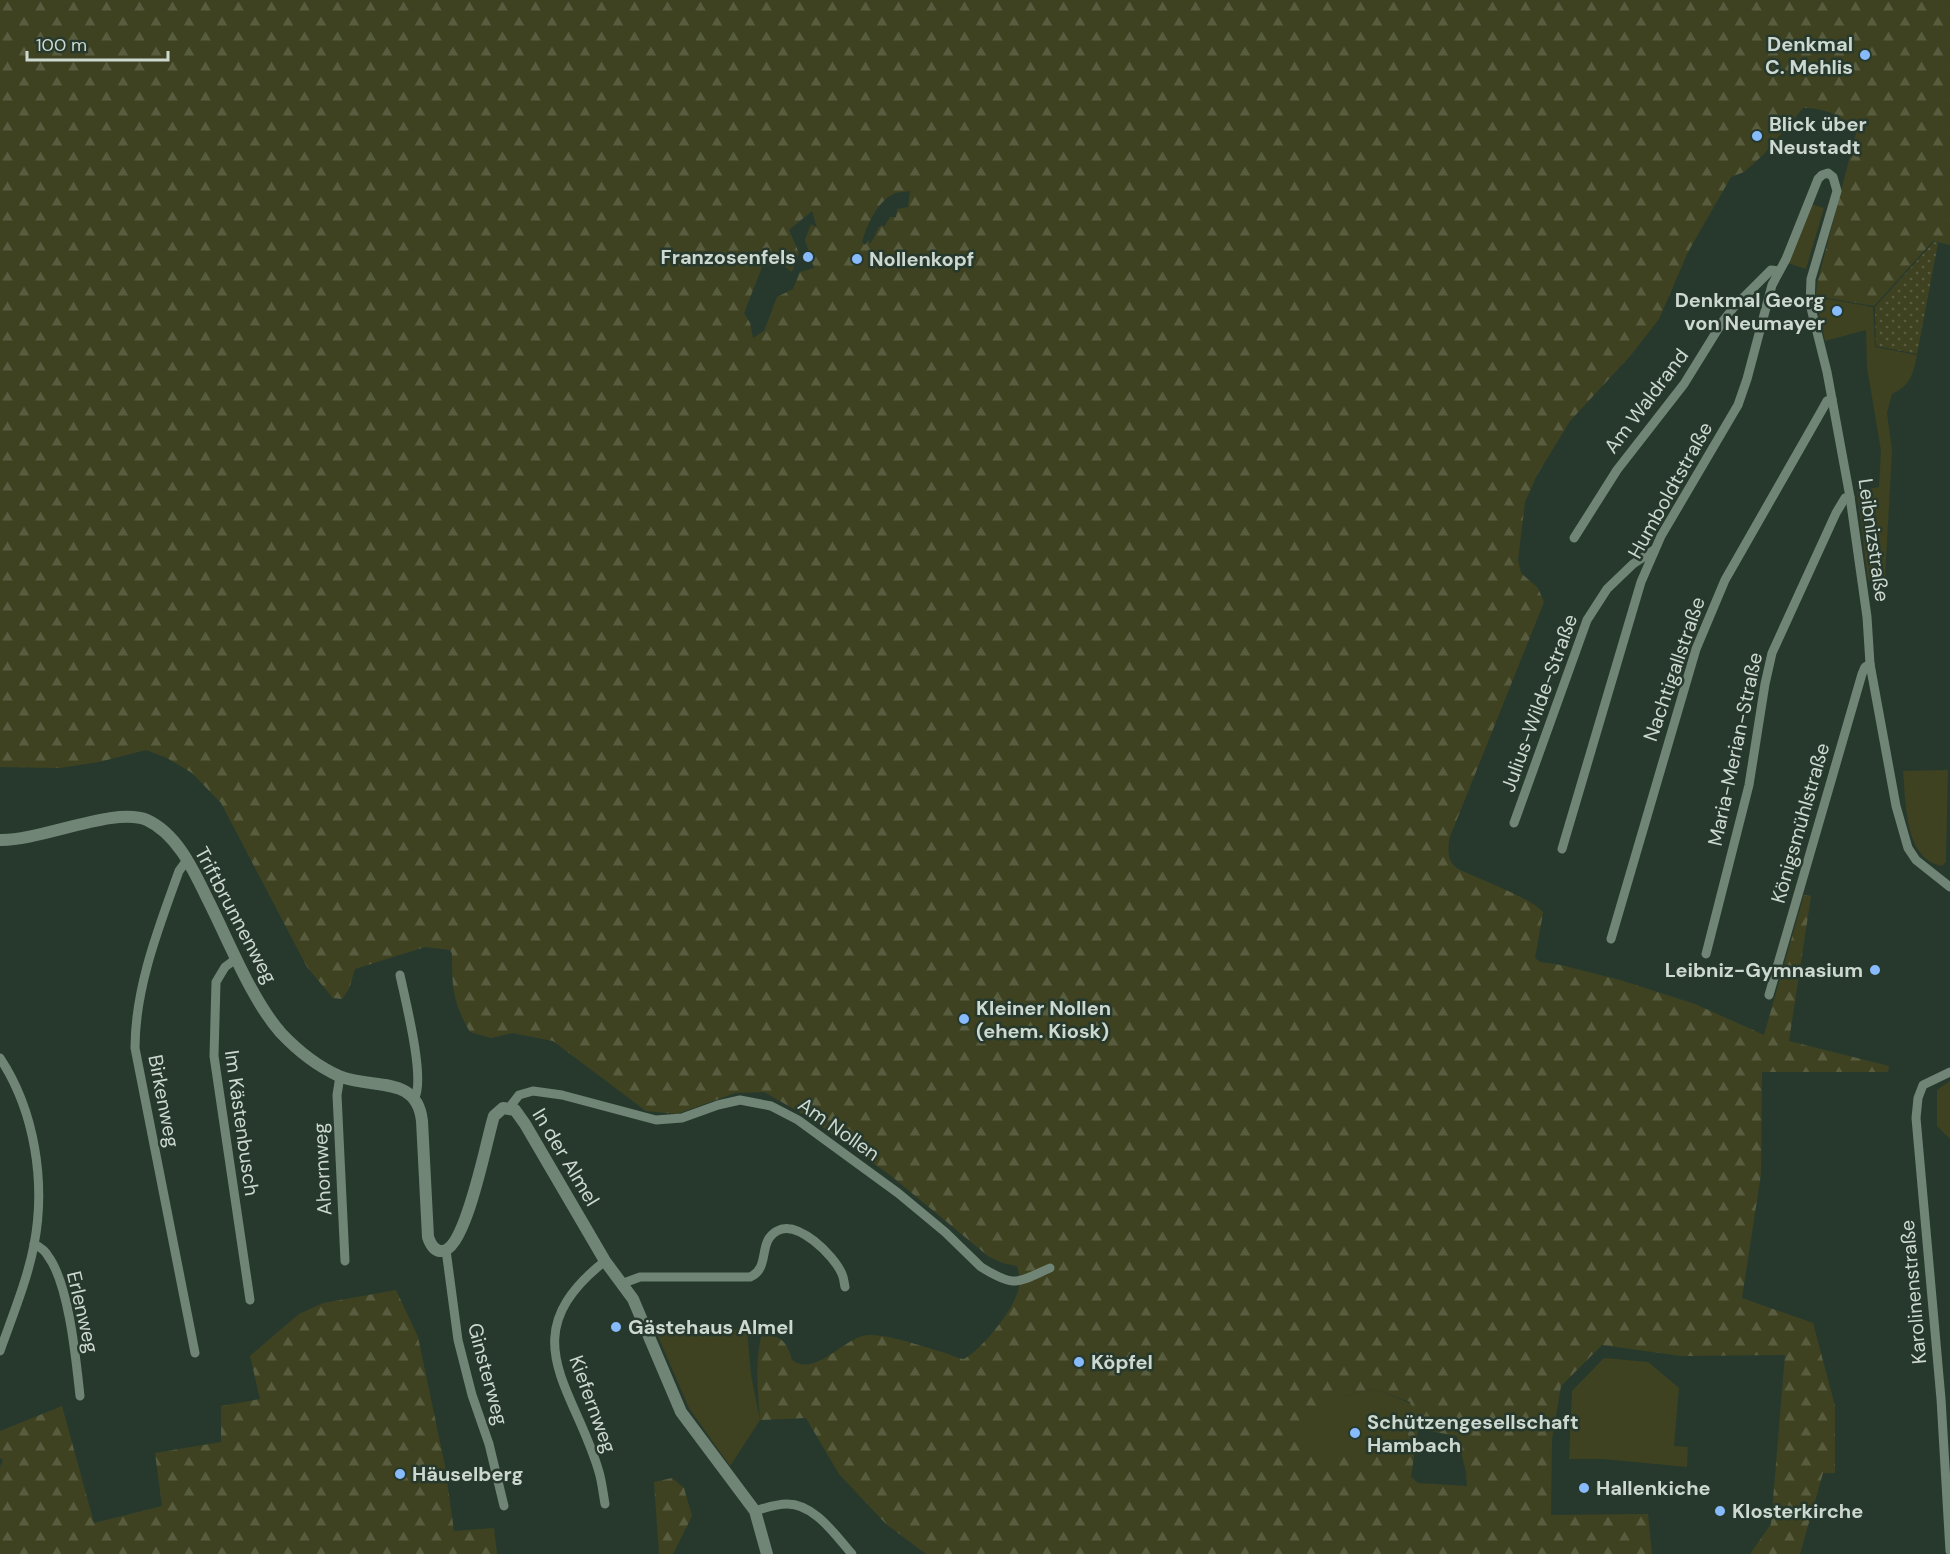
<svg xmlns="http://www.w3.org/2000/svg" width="1950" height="1554" font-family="'DM Sans',sans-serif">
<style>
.green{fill:#3e4221}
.forest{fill:url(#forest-firs);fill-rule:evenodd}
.garden{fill:url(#garden-dots)}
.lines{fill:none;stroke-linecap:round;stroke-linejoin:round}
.street{stroke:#708576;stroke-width:9}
.secondary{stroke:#708576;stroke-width:12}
.poi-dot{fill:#87bbfc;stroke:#27392d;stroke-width:2}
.labels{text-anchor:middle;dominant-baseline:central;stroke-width:5;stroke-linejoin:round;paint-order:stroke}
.poi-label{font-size:20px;font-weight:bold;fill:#cdd8d0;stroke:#27392d;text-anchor:start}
.street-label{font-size:20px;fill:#cdd8d0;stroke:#27392d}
</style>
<defs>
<pattern id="forest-firs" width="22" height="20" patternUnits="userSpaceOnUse" patternTransform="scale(1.5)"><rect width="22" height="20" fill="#3e4221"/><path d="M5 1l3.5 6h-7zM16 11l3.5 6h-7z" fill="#595d40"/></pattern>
<pattern id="garden-dots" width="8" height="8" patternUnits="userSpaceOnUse" patternTransform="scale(1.5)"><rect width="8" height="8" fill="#3e4221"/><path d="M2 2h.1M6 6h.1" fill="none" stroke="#595d40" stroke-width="1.8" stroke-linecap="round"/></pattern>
</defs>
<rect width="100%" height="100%" fill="#27392d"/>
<g class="green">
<path d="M1811 204 1824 208 1806 269 1788 263Z"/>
<path d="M1815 297 1868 306 1867 314 1868 307H1873L1875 347 1917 355C1913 374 1911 385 1892 394L1887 413 1892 450 1885 578 1868 580 1857 491 1879 487 1881 451 1867 367 1866 330 1825 341Z"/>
<path d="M1948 770 1946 856V862L1942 866C1904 859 1906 801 1903 771Z"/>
<path d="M1950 1081V1139L1937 1126V1090Z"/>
<path d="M654 1327 747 1330 751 1375 760 1420 730 1466 689 1408Z"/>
<path d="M1604 1358 1648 1362 1679 1388 1674 1446 1688 1447 1687 1467 1603 1459H1569L1572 1391Z"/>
<path d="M1375 1389 1410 1403 1413 1415 1404 1449 1395 1456H1301V1417L1338 1397Z"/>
</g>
<g class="forest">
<path d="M0 0H1950V245L1933 241 1874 306 1816 296 1817 284 1856 133C1843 115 1825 108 1803 108L1763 155 1744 172 1731 177 1688 252 1659 319 1631 355 1570 421 1537 475 1525 502 1518 560 1521 573 1538 588 1544 602 1449 839C1448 854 1447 862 1460 870 1475 877 1538 901 1543 913L1535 958 1540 962 1561 965 1620 980 1695 1004 1764 1035 1804 895 1811 896 1789 1041 1889 1066 1888 1072H1762L1761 1174 1742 1298 1813 1323 1835 1406V1473H1823L1800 1554H1750L1771 1524 1785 1355 1681 1356 1602 1345 1561 1386 1552 1439 1551 1515 1648 1514 1652 1554H926L886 1524 839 1474 806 1418 760 1420C758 1392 755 1364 761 1337 779 1332 788 1343 792 1360 816 1378 845 1336 868 1335 887 1334 922 1346 942 1352 950 1354 955 1358 964 1359 982 1349 1010 1314 1017 1294 1021 1284 1020 1276 1017 1266L1002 1263 988 1256 890 1175 808 1117 764 1092 735 1093 677 1114 646 1111 553 1041 512 1033 491 1038 470 1032C453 1003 452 987 452 954L450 950 425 947 355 969 349 989 342 999 333 998 307 967 221 803 192 773 167 758 146 750 99 762 60 768 0 767ZM910 191 908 207 897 209 896 217H890L884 227 881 225C875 231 876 237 870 244L868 240 865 245 862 242C867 225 877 201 895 193 899 192 905 192 910 191ZM812 211 817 228 811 224 805 240 814 268 800 272 793 289 777 297 764 331 753 338 750 323 744 313 762 267 779 262 792 272 799 253 789 230ZM1375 1389 1410 1402 1413 1416 1404 1449 1395 1456H1301L1302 1417 1338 1397ZM1418 1429 1457 1436 1466 1472 1467 1486 1418 1483 1411 1477Z"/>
<path d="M396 1290 418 1337 445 1466 454 1531 494 1528 497 1554H0V1467L3 1460 0 1458V1431L62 1406 94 1523 162 1506 155 1453 221 1442V1406L260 1399 250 1356 299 1314 323 1303Z"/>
<path d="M672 1478 684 1488 692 1516 673 1554H659L654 1482Z"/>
</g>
<path class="garden" d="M1934 242 1938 243 1917 354 1876 346 1875 307Z"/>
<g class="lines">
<g class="street">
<path d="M1574 538 1617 470 1684 384 1723 321 1734 307 1771 270 1779 271"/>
<path d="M1514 823 1587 620 1607 589 1633 564 1654 550"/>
<path d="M1562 849 1641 582 1661 536 1738 405 1747 379 1772 285 1786 259 1818 179 1822 175 1828 173 1833 177 1837 191 1811 279 1810 304 1827 372 1850 497 1867 617 1870 664 1896 806 1908 848 1916 860 1950 887"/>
<path d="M187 860 179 871C159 927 135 987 135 1048L195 1353"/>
<path d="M1611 939 1696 649 1725 580 1822 410 1827 401 1832 399"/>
<path d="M1706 954 1749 785 1765 684 1772 653 1836 513 1845 498 1850 497"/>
<path d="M237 958 225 967 216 982 214 1056 250 1300"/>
<path d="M400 975C405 999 425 1077 415 1097"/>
<path d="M1769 995 1862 674 1865 667 1870 664"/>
<path d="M0 1058C35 1111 46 1183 34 1245 27 1281 12 1317 0 1351"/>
<path d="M1950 1072 1923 1085 1918 1098 1916 1118 1941 1399 1950 1551"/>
<path d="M340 1076 337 1095 345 1261"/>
<path d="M509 1108 519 1095 533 1091 562 1095 656 1120 682 1118 718 1105 740 1100 771 1106 798 1120 898 1193 945 1232 981 1267C1015 1288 1016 1283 1050 1268"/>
<path d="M34 1244C40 1247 45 1250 48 1256 69 1284 76 1360 80 1396"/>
<path d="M446 1250 458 1340 472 1395 489 1444 504 1506"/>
<path d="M621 1284 640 1277H750C771 1268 757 1242 777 1231 797 1219 834 1255 842 1274 844 1278 844 1283 845 1287"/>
<path d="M605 1504C603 1493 602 1482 599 1472 574 1386 510 1336 605 1261"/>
<path d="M755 1511C765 1508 776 1504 787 1504 815 1504 835 1535 852 1554"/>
</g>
<path class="secondary" d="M0 840C41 841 115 806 147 820 177 834 193 869 207 898 228 939 251 999 281 1033 298 1051 317 1066 339 1076 372 1090 417 1074 422 1121L428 1237C430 1243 433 1250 440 1251 466 1255 487 1136 494 1116L503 1108 515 1110 525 1124 605 1261 633 1299 681 1412 755 1511 767 1554"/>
</g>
<g class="poi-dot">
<circle cx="1865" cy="55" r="6"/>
<circle cx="1757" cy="136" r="6"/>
<circle cx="808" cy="257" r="6"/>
<circle cx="857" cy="259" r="6"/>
<circle cx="1837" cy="311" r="6"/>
<circle cx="1875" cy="970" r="6"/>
<circle cx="964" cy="1019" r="6"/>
<circle cx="616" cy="1327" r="6"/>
<circle cx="1079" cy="1362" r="6"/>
<circle cx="1355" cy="1433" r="6"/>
<circle cx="400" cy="1474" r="6"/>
<circle cx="1584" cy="1488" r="6"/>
<circle cx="1720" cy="1511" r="6"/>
</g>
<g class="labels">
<g class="poi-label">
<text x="1853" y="44" text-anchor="end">Denkmal<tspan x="1853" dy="23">C. Mehlis</tspan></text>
<text x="1769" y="124">Blick über<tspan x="1769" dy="23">Neustadt</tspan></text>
<text x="796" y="257" text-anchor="end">Franzosenfels</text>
<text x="869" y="259">Nollenkopf</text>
<text x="1825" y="300" text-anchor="end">Denkmal Georg<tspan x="1825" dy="23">von Neumayer</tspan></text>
<text x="1863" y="970" text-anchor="end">Leibniz-Gymnasium</text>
<text x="976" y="1008">Kleiner Nollen<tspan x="976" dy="23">(ehem. Kiosk)</tspan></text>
<text x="628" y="1327">Gästehaus Almel</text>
<text x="1091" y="1362">Köpfel</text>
<text x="1367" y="1422">Schützengesellschaft<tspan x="1367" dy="23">Hambach</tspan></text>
<text x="412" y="1474">Häuselberg</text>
<text x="1596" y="1488">Hallenkiche</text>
<text x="1732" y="1511">Klosterkirche</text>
</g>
<g class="street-label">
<text transform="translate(1646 401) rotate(-53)">Am Waldrand</text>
<text transform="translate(1670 490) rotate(-61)">Humboldtstraße</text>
<text transform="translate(1874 540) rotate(82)">Leibnizstraße</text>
<text transform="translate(1674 669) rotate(-71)">Nachtigallstraße</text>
<text transform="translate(1539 703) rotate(-70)">Julius-Wilde-Straße</text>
<text transform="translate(1735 749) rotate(-78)">Maria-Merian-Straße</text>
<text transform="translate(1800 823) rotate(-74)">Königsmühlstraße</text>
<text transform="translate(236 915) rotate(62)">Triftbrunnenweg</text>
<text transform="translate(164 1101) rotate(79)">Birkenweg</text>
<text transform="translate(242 1123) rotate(82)">Im Kästenbusch</text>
<text transform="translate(839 1129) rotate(35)">Am Nollen</text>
<text transform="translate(566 1157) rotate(59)">In der Almel</text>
<text transform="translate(322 1169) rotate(-93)">Ahornweg</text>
<text transform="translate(1913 1292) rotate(-95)">Karolinenstraße</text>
<text transform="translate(83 1312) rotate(77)">Erlenweg</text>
<text transform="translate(488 1374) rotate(75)">Ginsterweg</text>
<text transform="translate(593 1404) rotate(70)">Kiefernweg</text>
</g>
</g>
<path d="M27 51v9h141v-9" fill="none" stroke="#cdd8d0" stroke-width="3"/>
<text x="36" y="51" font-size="18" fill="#cdd8d0" stroke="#27392d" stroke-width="4.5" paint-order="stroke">100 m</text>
</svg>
